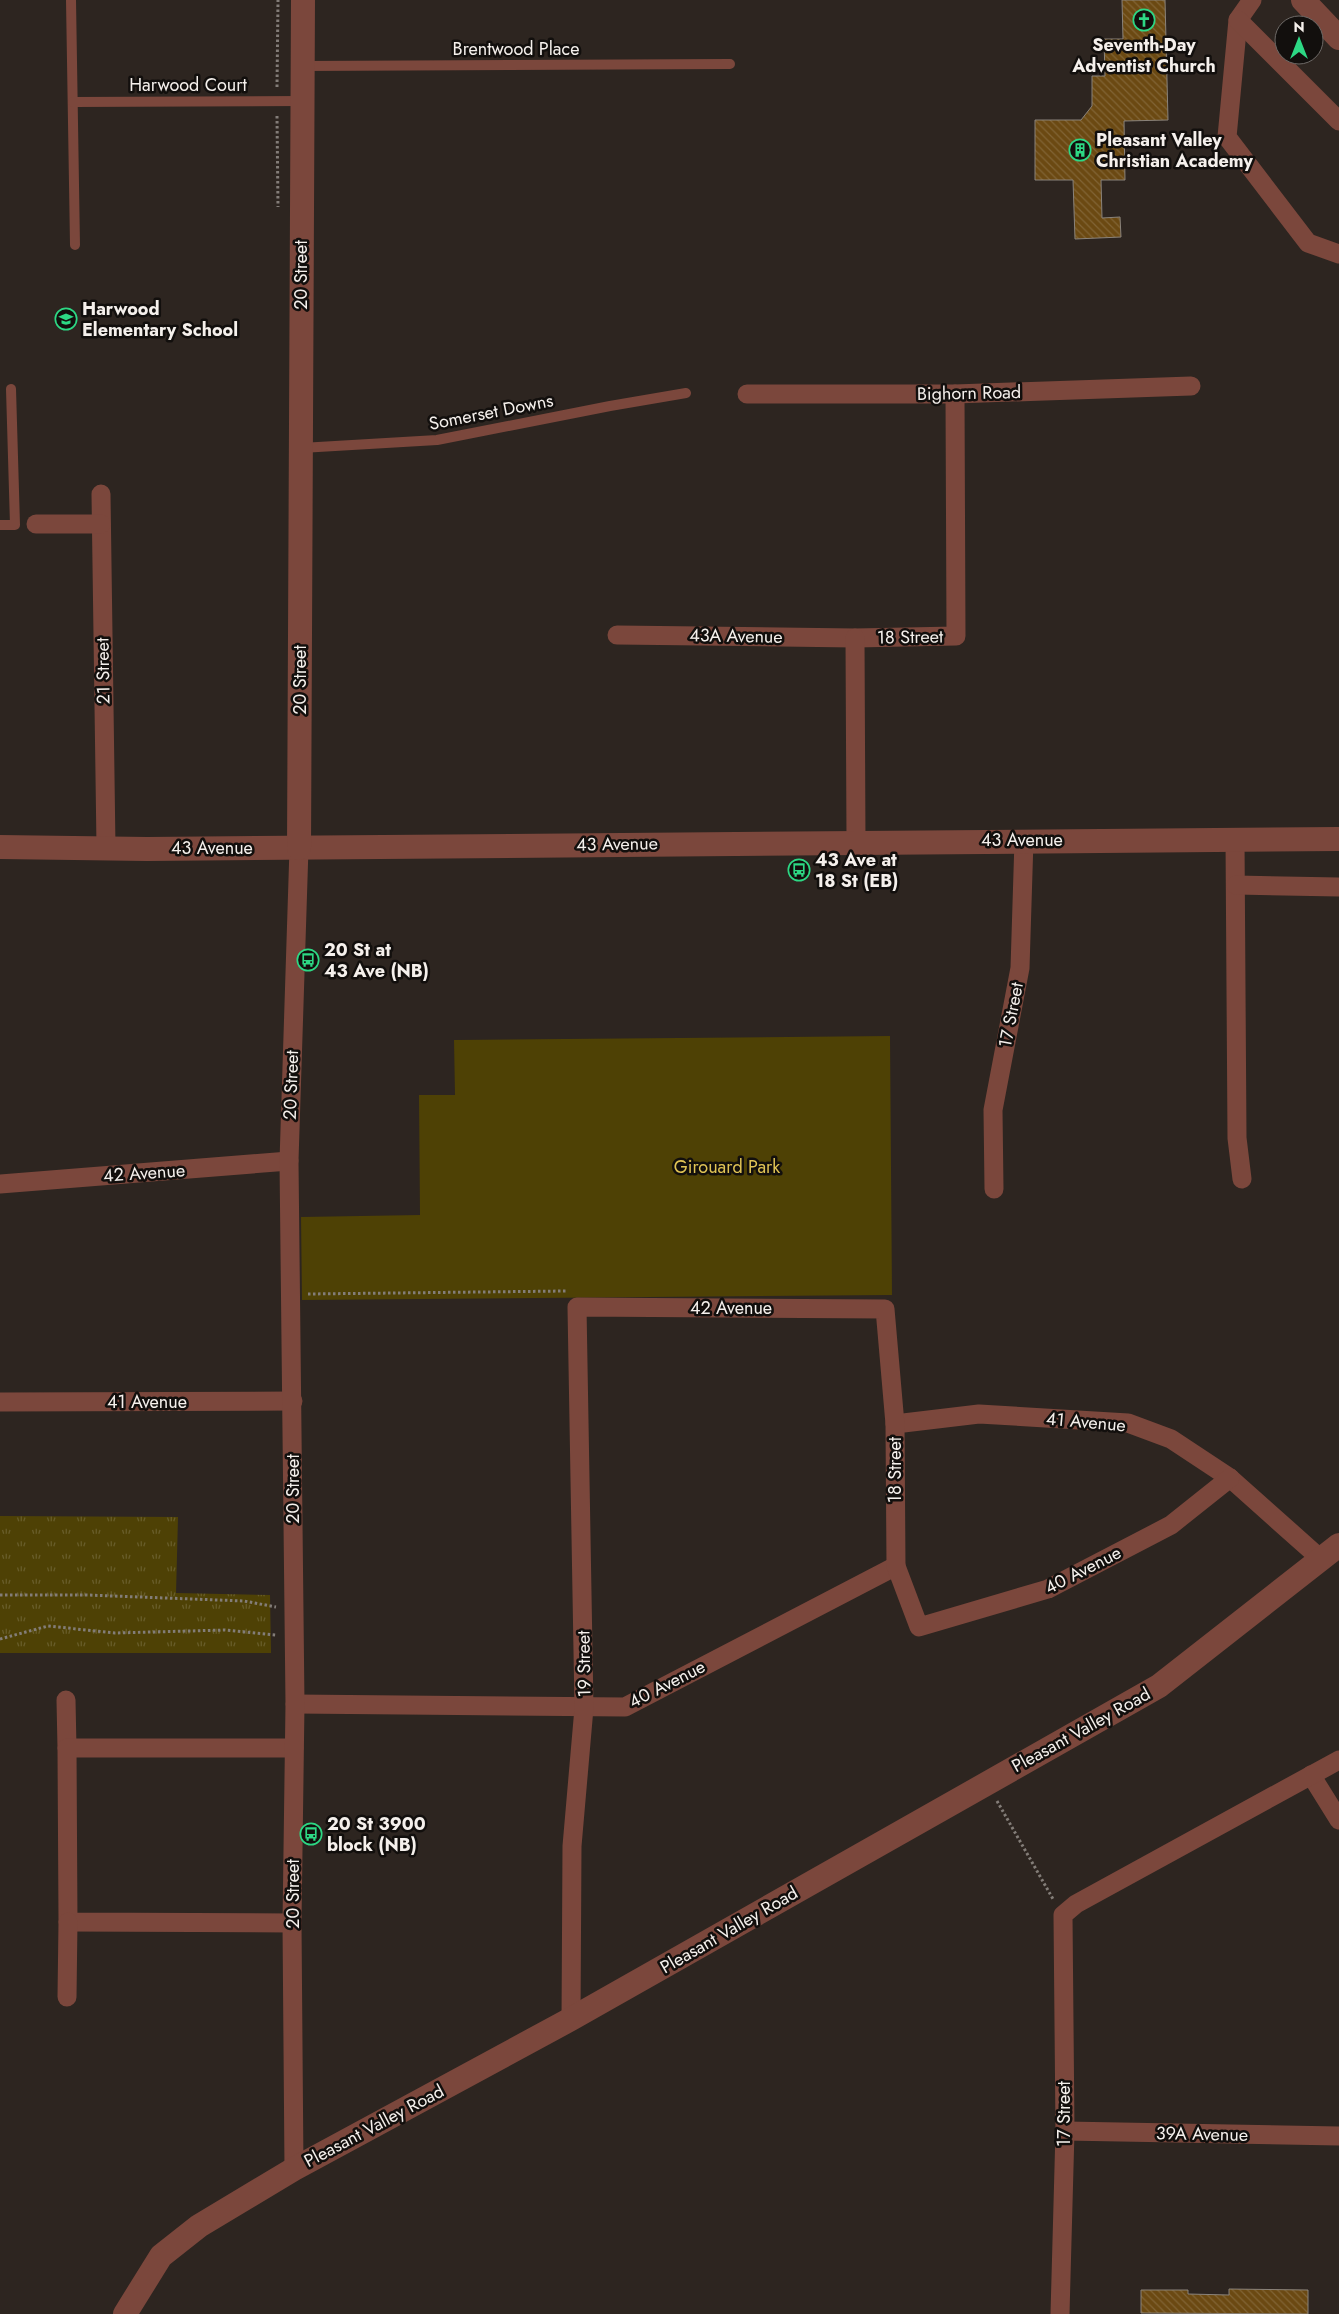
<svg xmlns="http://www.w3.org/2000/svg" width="1339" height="2314" font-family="Jost,sans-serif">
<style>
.grass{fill:url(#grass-tufts)}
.park{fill:#4e4105}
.building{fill:url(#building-back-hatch);stroke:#8a837b}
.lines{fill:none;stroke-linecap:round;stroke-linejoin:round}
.path{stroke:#837d78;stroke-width:3;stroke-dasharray:2.5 2.5;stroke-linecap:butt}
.service{stroke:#7b473c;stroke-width:10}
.minor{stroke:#7b473c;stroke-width:19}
.tertiary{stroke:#7b473c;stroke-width:24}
.labels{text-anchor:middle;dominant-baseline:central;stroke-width:5;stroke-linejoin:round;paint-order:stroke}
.poi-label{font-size:18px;font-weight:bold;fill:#f5f0ec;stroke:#120f0d;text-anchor:start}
.street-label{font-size:18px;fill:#f5f0ec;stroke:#120f0d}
.park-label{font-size:18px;fill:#e1c455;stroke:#120f0d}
</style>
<defs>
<pattern id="grass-tufts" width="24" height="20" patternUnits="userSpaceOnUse" patternTransform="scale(1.25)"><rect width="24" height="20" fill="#4e4105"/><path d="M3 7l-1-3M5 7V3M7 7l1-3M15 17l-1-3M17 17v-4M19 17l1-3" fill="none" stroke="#685d2a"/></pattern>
<pattern id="building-back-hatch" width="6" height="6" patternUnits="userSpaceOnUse" patternTransform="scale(1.25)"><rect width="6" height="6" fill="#6b4912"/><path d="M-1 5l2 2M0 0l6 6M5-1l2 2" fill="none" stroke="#816435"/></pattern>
</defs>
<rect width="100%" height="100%" fill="#2d2520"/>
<path class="grass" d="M0 1516 178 1517 176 1593 270 1595 271 1653H0Z"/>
<path class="park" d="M890 1036 892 1295 302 1300 301 1217 420 1215 419 1095H455L454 1040Z"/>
<g class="building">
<path d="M1122 0H1165L1168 120 1124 121 1125 180H1101L1102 218 1120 217 1121 237 1075 239 1073 180H1035V120H1081L1092 106V76H1105L1104 39H1123Z"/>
<path d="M1229 2289 1308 2290V2314L1141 2313V2290H1188V2294L1229 2295Z"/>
</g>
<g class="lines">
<g class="path">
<path d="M277 87 278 0"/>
<path d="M277 116 278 207"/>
<path d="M308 1294 566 1291"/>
<path d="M0 1595H87L244 1601 276 1607"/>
<path d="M0 1639 48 1626 115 1633 225 1630 276 1635"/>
<path d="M997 1801 1053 1899"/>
</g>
<g class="service">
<path d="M71 0 75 245"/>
<path d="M302 66 730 64"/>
<path d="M73 102 302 101"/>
<path d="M301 448 437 440 610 406 686 393"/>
<path d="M0 525H15L11 389"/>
</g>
<g class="minor">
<path d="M1252 0 1238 20 1227 137 1308 243 1339 254"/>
<path d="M1238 20 1339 121"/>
<path d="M747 394H955L1191 386"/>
<path d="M101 494 106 847"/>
<path d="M36 524H101"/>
<path d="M617 635 855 638 956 636 955 394"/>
<path d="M855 638 856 841"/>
<path d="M1235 839 1237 1138 1242 1179"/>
<path d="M1236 885 1339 887"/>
<path d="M0 1184 289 1161"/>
<path d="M994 1189 993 1110 1020 968 1024 840"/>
<path d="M0 1402 293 1401"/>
<path d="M895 1424 979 1414 1128 1423 1171 1439 1230 1478 1322 1560"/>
<path d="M66 1700 67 1748"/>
<path d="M295 1704 625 1707 896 1566"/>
<path d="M1311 1775 1339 1820"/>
<path d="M292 1923 68 1922 67 1748H294"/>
<path d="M67 1997 68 1922"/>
<path d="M571 2019 572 1846 584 1708 577 1307 885 1309 895 1424 896 1566 919 1627 1048 1589 1171 1525 1230 1478"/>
<path d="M1065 2131 1339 2136"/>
<path d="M294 2169 292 1923 295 1704 289 1161 299 848"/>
<path d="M1060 2314 1065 2131 1063 1915 1076 1904 1339 1760"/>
</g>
<g class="tertiary">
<path d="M1303 0 1339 38"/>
<path d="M0 847 147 849 1339 839"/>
<path d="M299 848 303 0"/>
<path d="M125 2314 161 2256 199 2226 294 2169 571 2019 1159 1686 1339 1545"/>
</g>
</g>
<defs>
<g id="church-ring" transform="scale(1.125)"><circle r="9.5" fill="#120f0d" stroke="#2dd884" stroke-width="1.5"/><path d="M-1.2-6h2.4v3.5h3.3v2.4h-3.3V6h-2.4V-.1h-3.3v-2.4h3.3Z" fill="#2dd884"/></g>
<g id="building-ring" transform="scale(1.125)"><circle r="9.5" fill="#120f0d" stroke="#2dd884" stroke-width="1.5"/><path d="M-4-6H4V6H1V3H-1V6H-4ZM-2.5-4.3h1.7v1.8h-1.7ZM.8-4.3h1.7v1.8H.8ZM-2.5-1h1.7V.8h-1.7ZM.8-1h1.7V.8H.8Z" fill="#2dd884"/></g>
<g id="school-ring" transform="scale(1.125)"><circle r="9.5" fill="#120f0d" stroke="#2dd884" stroke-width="1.5"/><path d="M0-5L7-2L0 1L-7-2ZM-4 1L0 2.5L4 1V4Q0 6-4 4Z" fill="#2dd884"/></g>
<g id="bus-ring" transform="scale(1.125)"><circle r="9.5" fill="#120f0d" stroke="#2dd884" stroke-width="1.5"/><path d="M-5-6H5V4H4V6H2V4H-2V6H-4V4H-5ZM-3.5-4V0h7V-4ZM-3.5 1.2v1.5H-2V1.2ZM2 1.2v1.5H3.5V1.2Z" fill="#2dd884"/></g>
</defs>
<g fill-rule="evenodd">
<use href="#church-ring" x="1144" y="20"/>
<use href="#building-ring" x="1080" y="150"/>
<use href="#school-ring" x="66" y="319"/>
<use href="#bus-ring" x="799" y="870"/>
<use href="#bus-ring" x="308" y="960"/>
<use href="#bus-ring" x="311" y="1834"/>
</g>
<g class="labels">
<g class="poi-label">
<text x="1144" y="45" text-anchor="middle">Seventh-Day<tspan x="1144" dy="21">Adventist Church</tspan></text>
<text x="1096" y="140">Pleasant Valley<tspan x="1096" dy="21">Christian Academy</tspan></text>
<text x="82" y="309">Harwood<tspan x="82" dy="21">Elementary School</tspan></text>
<text x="815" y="860">43 Ave at<tspan x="815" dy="21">18 St (EB)</tspan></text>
<text x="324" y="950">20 St at<tspan x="324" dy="21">43 Ave (NB)</tspan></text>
<text x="327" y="1824">20 St 3900<tspan x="327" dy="21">block (NB)</tspan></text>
</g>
<g class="street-label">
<text x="516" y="49">Brentwood Place</text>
<text x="188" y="85">Harwood Court</text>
<text transform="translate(301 275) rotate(-90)">20 Street</text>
<text transform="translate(969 393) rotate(-1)">Bighorn Road</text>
<text transform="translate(491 412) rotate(-11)">Somerset Downs</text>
<text transform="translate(736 636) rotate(1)">43A Avenue</text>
<text transform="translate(910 637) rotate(-1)">18 Street</text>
<text transform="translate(103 671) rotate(-91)">21 Street</text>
<text transform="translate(300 680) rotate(-90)">20 Street</text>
<text x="1022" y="840">43 Avenue</text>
<text transform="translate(617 844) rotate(-1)">43 Avenue</text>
<text x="212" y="848">43 Avenue</text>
<text transform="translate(1011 1015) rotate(-79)">17 Street</text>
<text transform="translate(291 1085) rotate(-88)">20 Street</text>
<text transform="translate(144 1173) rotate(-4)">42 Avenue</text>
<text x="731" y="1308">42 Avenue</text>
<text x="147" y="1402">41 Avenue</text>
<text transform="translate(1086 1422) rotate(5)">41 Avenue</text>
<text transform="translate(895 1470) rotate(-90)">18 Street</text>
<text transform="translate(293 1489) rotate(-90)">20 Street</text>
<text transform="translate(1083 1570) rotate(-27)">40 Avenue</text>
<text transform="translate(584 1664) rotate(-91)">19 Street</text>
<text transform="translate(667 1684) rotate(-27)">40 Avenue</text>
<text transform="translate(1081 1730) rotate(-29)">Pleasant Valley Road</text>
<text transform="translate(293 1894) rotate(-90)">20 Street</text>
<text transform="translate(729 1930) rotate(-30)">Pleasant Valley Road</text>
<text transform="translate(1064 2114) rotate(-90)">17 Street</text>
<text transform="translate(374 2126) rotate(-28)">Pleasant Valley Road</text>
<text transform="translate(1202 2134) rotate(1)">39A Avenue</text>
</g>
<g class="park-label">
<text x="727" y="1167">Girouard Park</text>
</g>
</g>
<g transform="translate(1299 40)"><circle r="24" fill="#120f0d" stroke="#6d6966"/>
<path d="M0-4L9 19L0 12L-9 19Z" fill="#2dd884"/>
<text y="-8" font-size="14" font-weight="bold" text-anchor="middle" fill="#f5f0ec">N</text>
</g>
</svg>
